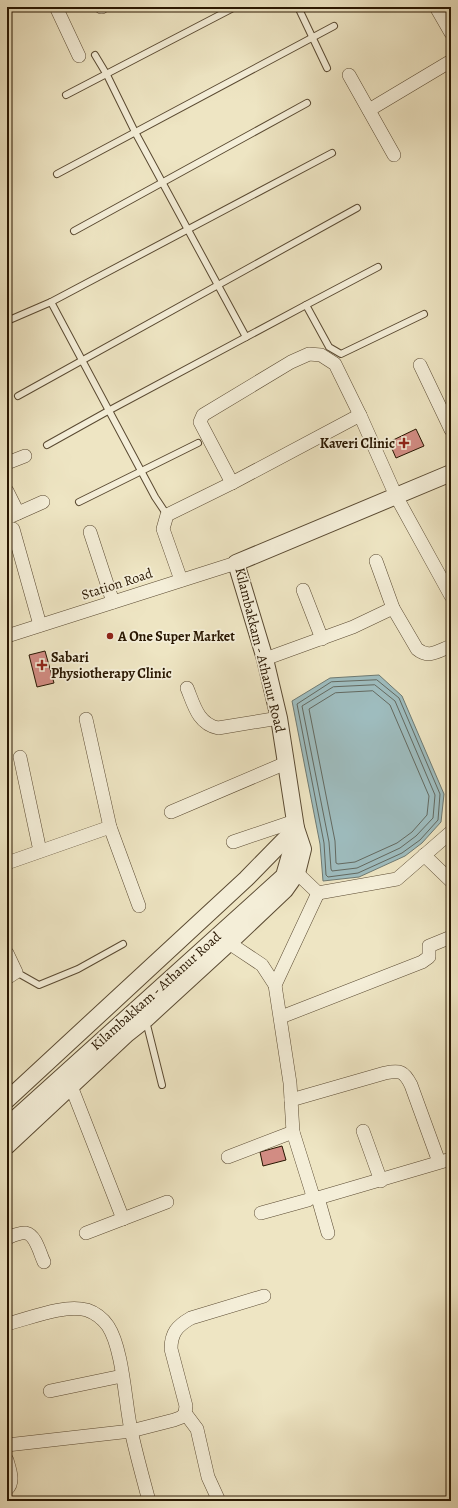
<svg xmlns="http://www.w3.org/2000/svg" width="458" height="1508" font-family="Alegreya,serif">
<style>
.water{fill:#9ebcbe;stroke:#6f7a72}
.lines{fill:none;stroke-linecap:round;stroke-linejoin:round}
.shore{stroke:#636960;stroke-width:1}
.building{fill:#d28c83;stroke:#281601}
.service-casing{stroke:#5a4a32;stroke-width:8}
.minor-casing{stroke:#5a4a32;stroke-width:14}
.tertiary-casing{stroke:#5a4a32;stroke-width:18}
.service{stroke:#f4eed8;stroke-width:6}
.minor{stroke:#f4eed8;stroke-width:13}
.tertiary{stroke:#f4eed8;stroke-width:16}
.poi-dot{fill:#8f2418;stroke:#f4eed8;stroke-width:1.5}
.labels{text-anchor:middle;dominant-baseline:central;stroke-width:3.5;stroke-linejoin:round;paint-order:stroke}
.poi-label{font-size:14px;font-weight:bold;fill:#281601;stroke:#f4eed8;text-anchor:start}
.street-label{font-size:14px;fill:#281601;stroke:#f4eed8}
</style>
<rect width="100%" height="100%" fill="#eee5c3"/>
<filter id="stains"><feTurbulence type="fractalNoise" baseFrequency=".005" numOctaves="4"/><feColorMatrix values="0 0 0 0 .2 0 0 0 0 .09 0 0 0 0 .02 0 0 0 .5 -.17"/></filter>
<radialGradient id="worn" r=".72"><stop offset=".6" stop-color="#630" stop-opacity="0"/><stop offset="1" stop-color="#630" stop-opacity=".3"/></radialGradient>
<path class="water" d="M379 675 402 696 444 794 441 822 422 843 405 856 359 877 323 881 320 844 292 701 330 678Z"/>
<g class="lines">
<g class="shore">
<path d="M377 680 399 698 440 794 438 820 420 840 402 853 358 873 328 877 326 875 324 843 297 704 331 682Z"/>
<path d="M375 685 395 701 435 795 433 818 416 836 400 848 357 868 332 871 331 869 329 842 302 706 333 687Z"/>
<path d="M373 691 390 705 429 796 427 815 412 832 397 843 355 862 338 864 336 863 335 841 309 709 335 693Z"/>
</g>
</g>
<g class="building">
<path d="M416 429 424 446 396 458 389 442Z"/>
<path d="M45 651 54 683 37 687 29 655Z"/>
<path d="M282 1146 286 1160 263 1166 260 1152Z"/>
</g>
<g class="lines">
<g class="service-casing">
<g id="service">
<path d="M298 7 327 68"/>
<path d="M95 55 107 75 135 132 246 337"/>
<path d="M66 95 235 7"/>
<path d="M57 174 334 26"/>
<path d="M74 231 307 103"/>
<path d="M378 267 306 305 329 347 341 354 424 314"/>
<path d="M51 302 332 153"/>
<path d="M7 321 51 302 155 497 167 515"/>
<path d="M18 396 357 208"/>
<path d="M47 445 108 411 306 305"/>
<path d="M79 502 198 443"/>
<path d="M16 972 39 985 78 969 123 944"/>
<path d="M146 1021 162 1085"/>
</g>
</g>
<g class="minor-casing">
<g id="minor">
<path d="M56 7 79 56"/>
<path d="M101 7H102"/>
<path d="M436 7 451 33"/>
<path d="M349 75 394 155"/>
<path d="M369 110 451 61"/>
<path d="M420 365 451 430"/>
<path d="M7 463 25 456"/>
<path d="M232 483 200 422 203 415 291 362 309 354 321 355 335 364 360 415 396 496 451 596"/>
<path d="M7 491 18 513"/>
<path d="M7 518 43 502"/>
<path d="M13 529 40 625"/>
<path d="M90 532 113 602"/>
<path d="M376 561 393 608 417 649C429 659 438 651 451 646"/>
<path d="M181 580 163 529 167 515 232 483 360 415"/>
<path d="M303 590 322 639"/>
<path d="M7 636 236 563"/>
<path d="M265 659 353 627 393 608"/>
<path d="M187 688C194 705 198 724 218 728L279 718"/>
<path d="M86 719 110 827 139 906"/>
<path d="M20 757 40 851"/>
<path d="M171 812 286 763"/>
<path d="M233 842 295 821"/>
<path d="M424 855 451 881"/>
<path d="M7 863 110 827"/>
<path d="M297 873 318 893 397 879 451 832"/>
<path d="M229 943 262 965 275 985 290 1083 293 1132 313 1196"/>
<path d="M7 953 16 972 7 978"/>
<path d="M275 985 318 893"/>
<path d="M281 1017 422 962 429 957V946L451 937"/>
<path d="M71 1086 123 1219"/>
<path d="M291 1100 385 1073C400 1070 404 1071 411 1085L439 1162"/>
<path d="M363 1131 381 1181"/>
<path d="M228 1157 293 1132"/>
<path d="M318 1198 328 1233"/>
<path d="M261 1213 308 1200 313 1196 318 1198 451 1159"/>
<path d="M86 1233 167 1202"/>
<path d="M7 1238C12 1236 20 1232 26 1233 36 1235 40 1254 44 1262"/>
<path d="M7 1324C31 1318 63 1304 87 1310 96 1313 103 1319 108 1326 123 1349 125 1402 131 1430 136 1454 143 1478 149 1501"/>
<path d="M50 1391 122 1376"/>
<path d="M185 1413 197 1429 208 1477 219 1501"/>
<path d="M7 1445 131 1431 174 1420 182 1417 185 1413 186 1406 171 1349C171 1333 177 1326 191 1318L264 1296"/>
<path d="M7 1460C9 1468 15 1482 7 1489"/>
</g>
</g>
<g class="tertiary-casing">
<g id="tertiary">
<path d="M7 1100 246 879 296 828 303 849 297 873 285 890 229 943 146 1019 127 1034 7 1146"/>
<path d="M7 1126 284 876 292 848 296 828 286 763 279 718 265 659 236 563 451 473"/>
</g>
</g>
<use href="#service" class="service"/>
<use href="#minor" class="minor"/>
<use href="#tertiary" class="tertiary"/>
</g>
<g class="poi-dot">
<path d="M402 437h4v4h4v4h-4v4h-4v-4h-4v-4h4z"/>
<circle cx="110" cy="636" r="4"/>
<path d="M40 659h4v4h4v4h-4v4h-4v-4h-4v-4h4z"/>
</g>
<g class="labels">
<g class="poi-label">
<text x="395" y="443" text-anchor="end">Kaveri Clinic</text>
<text x="118" y="636">A One Super Market</text>
<text x="51" y="657">Sabari<tspan x="51" dy="16">Physiotherapy Clinic</tspan></text>
</g>
<g class="street-label">
<text transform="translate(117 584) rotate(-18)">Station Road</text>
<text transform="translate(260 650) rotate(76)">Kilambakkam - Athanur Road</text>
<text transform="translate(156 991) rotate(-42)">Kilambakkam - Athanur Road</text>
</g>
</g>
<rect width="458" height="1508" fill="none" stroke="#eee5c3" stroke-width="24"/>
<rect x="8" y="8" width="442" height="1492" fill="none" stroke="#281601" stroke-width="2"/>
<rect x="12" y="12" width="434" height="1484" fill="none" stroke="#281601"/>
<rect width="100%" height="100%" filter="url(#stains)"/>
<rect width="100%" height="100%" fill="url(#worn)"/>
</svg>
